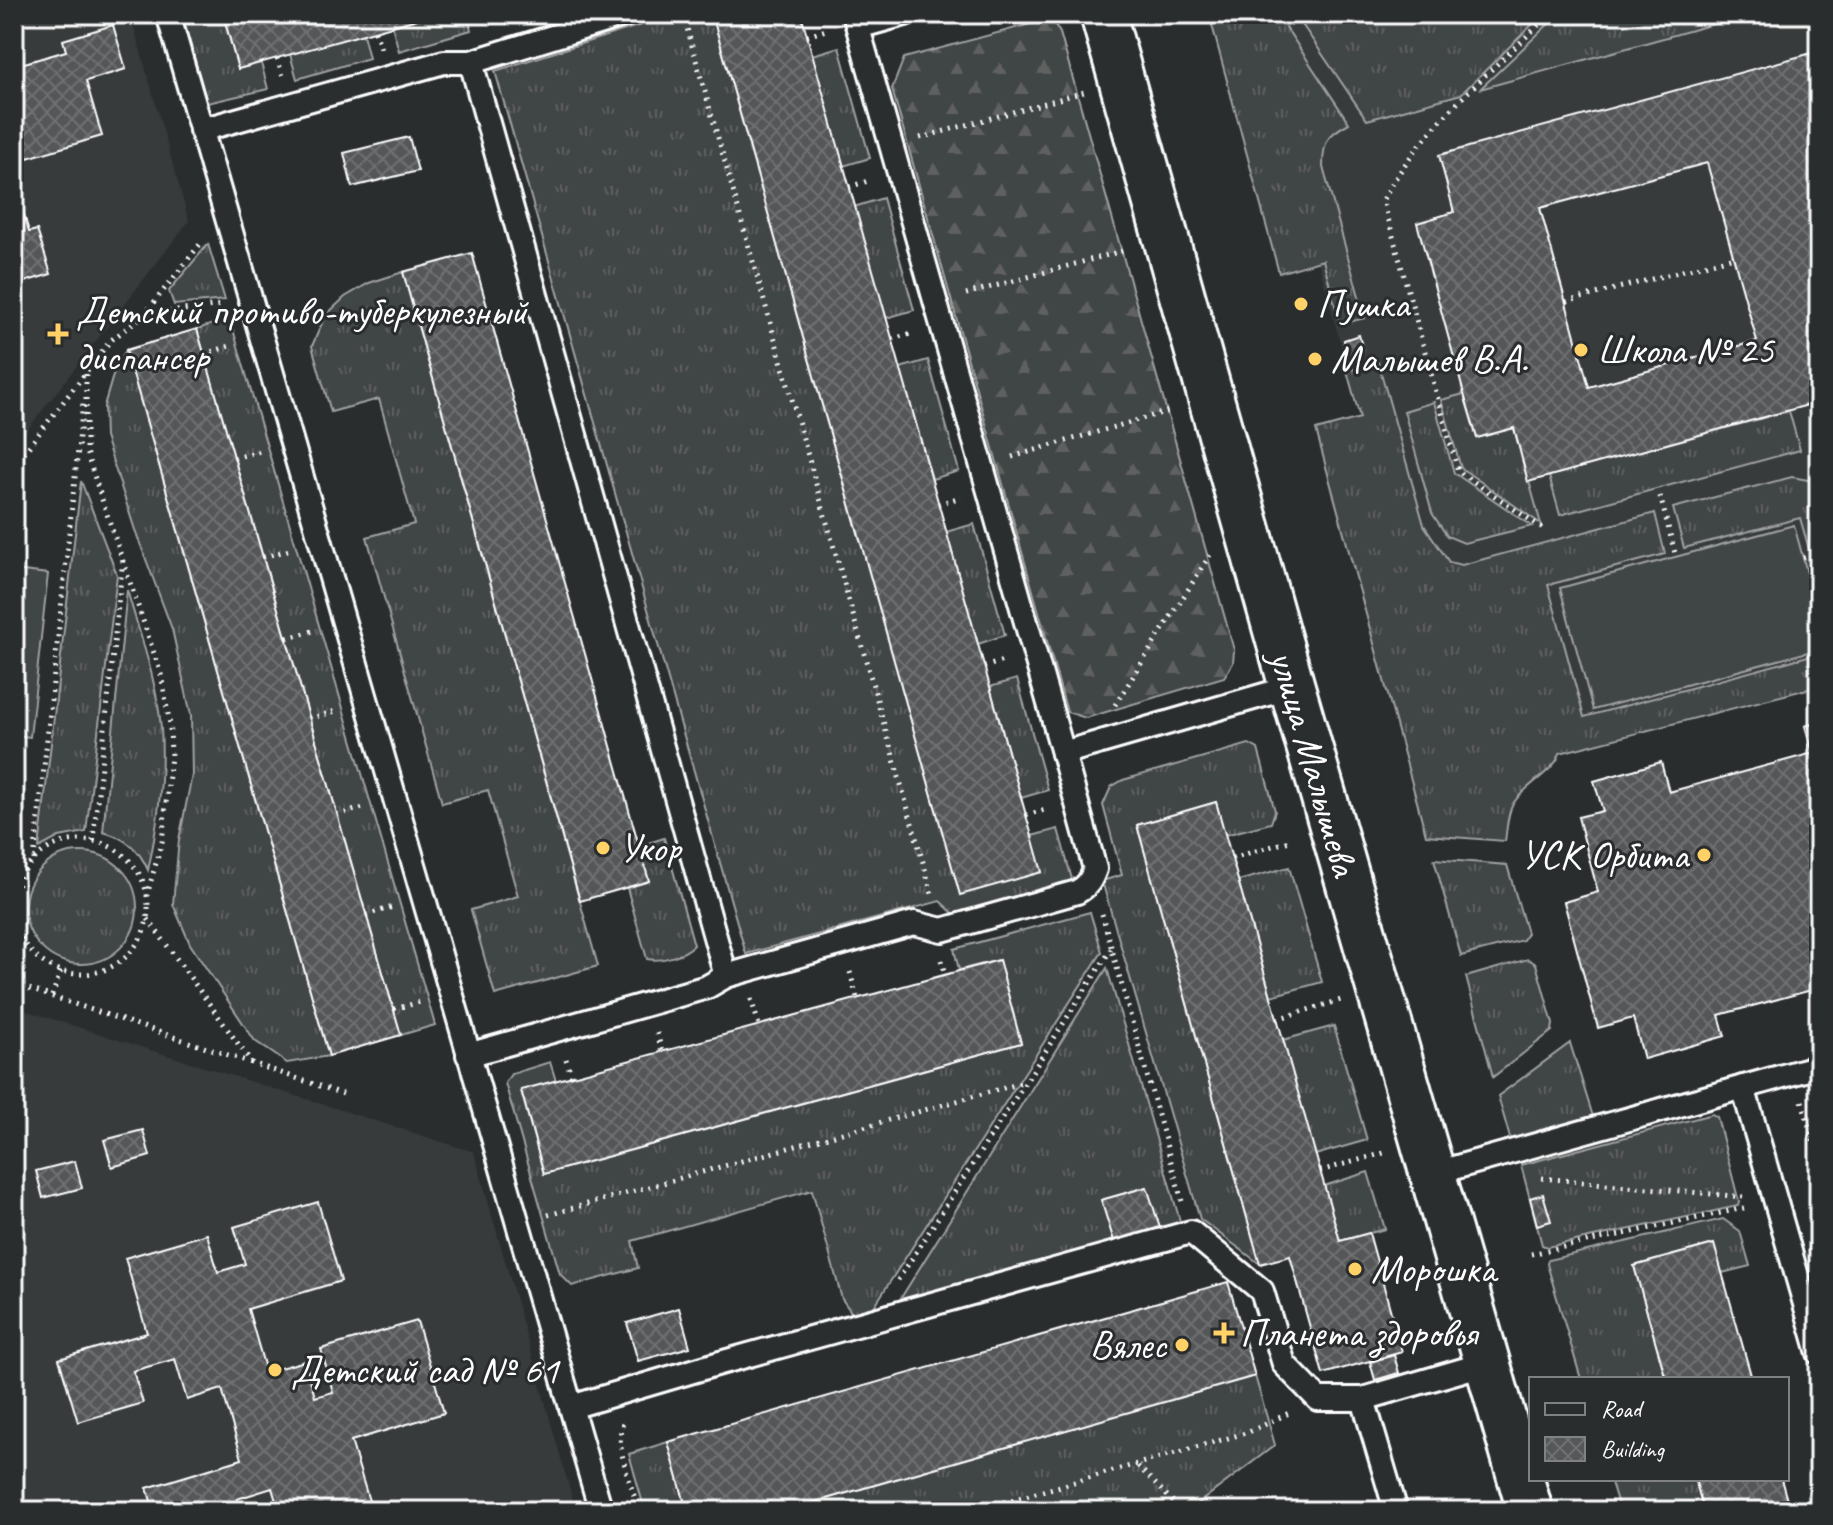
<svg xmlns="http://www.w3.org/2000/svg" width="1833" height="1525" font-family="Caveat,sans-serif">
<style>
.built{fill:#373a3b}
.grass{fill:url(#grass-tufts);stroke:#a0a2a2;stroke-width:2}
.forest{fill:url(#forest-firs);stroke:#a0a2a2;stroke-width:2}
.garden{fill:#414445;stroke:#a0a2a2;stroke-width:2}
.building{fill:url(#building-cross-hatch);stroke:#fff;stroke-width:2;fill-rule:evenodd}
.lines{fill:none;stroke-linecap:round;stroke-linejoin:round}
.service-casing{stroke:#fff;stroke-width:28}
.tertiary-casing{stroke:#fff;stroke-width:50}
.path{stroke:#fff;stroke-width:5;stroke-dasharray:2 6;stroke-linecap:butt}
.service{stroke:#2a2d2e;stroke-width:22}
.tertiary{stroke:#2a2d2e;stroke-width:44}
.poi-dot{fill:#ffd166;stroke:#2a2d2e;stroke-width:3}
.labels{text-anchor:middle;dominant-baseline:central;stroke-width:6;stroke-linejoin:round;paint-order:stroke}
.poi-label{font-size:40px;fill:#fff;stroke:#2a2d2e;text-anchor:start}
.street-label{font-size:40px;fill:#fff;stroke:#2a2d2e}
</style>
<defs>
<pattern id="grass-tufts" width="24" height="20" patternUnits="userSpaceOnUse" patternTransform="scale(2)"><rect width="24" height="20" fill="#414445"/><path d="M3 7l-1-3M5 7V3M7 7l1-3M15 17l-1-3M17 17v-4M19 17l1-3" fill="none" stroke="#5e6061"/></pattern>
<pattern id="forest-firs" width="22" height="20" patternUnits="userSpaceOnUse" patternTransform="scale(2)"><rect width="22" height="20" fill="#414445"/><path d="M5 1l3.5 6h-7zM16 11l3.5 6h-7z" fill="#5e6061"/></pattern>
<pattern id="building-cross-hatch" width="8" height="8" patternUnits="userSpaceOnUse" patternTransform="scale(2)"><rect width="8" height="8" fill="#555758"/><path d="M0 0l8 8M0 8l8-8" fill="none" stroke="#6e7071"/></pattern>
</defs>
<rect width="100%" height="100%" fill="#2a2d2e"/>
<filter id="ink" filterUnits="userSpaceOnUse"><feTurbulence type="fractalNoise" baseFrequency=".0125" numOctaves="2"/><feDisplacementMap in="SourceGraphic" scale="16" xChannelSelector="R" yChannelSelector="G"/><feConvolveMatrix kernelMatrix="1 2 1 2 8 2 1 2 1" color-interpolation-filters="sRGB"/></filter>
<g filter="url(#ink)">
<g class="built">
<path d="M14 14H130L189 221 14 447Z"/>
<path d="M1251 14H1819V686L1459 780Z"/>
<path d="M14 1007 474 1152 576 1511H14Z"/>
</g>
<g class="grass">
<path d="M182 14H223L238 69 261 63 268 89 207 103Z"/>
<path d="M435 14H467L471 30 399 51 392 26Z"/>
<path d="M676 14H712L960 894 1032 836 1058 829 1073 883 961 915 953 913 940 901 746 954 495 71Z"/>
<path d="M1209 14H1277L1349 123C1327 135 1323 141 1323 167L1365 318 1340 324 1323 260 1279 273Z"/>
<path d="M1295 14H1543L1461 94 1367 120Z"/>
<path d="M1559 14H1726L1728 20 1480 89Z"/>
<path d="M363 34 369 58 297 79 290 54Z"/>
<path d="M839 47 870 158 843 166 812 55Z"/>
<path d="M883 198 914 310 886 318 854 207Z"/>
<path d="M208 244 225 300 174 305 169 291Z"/>
<path d="M403 272 598 966 495 995 471 910 518 896 488 790 442 803 367 537 414 524 379 399 331 412 312 346 325 316 345 297 369 283Z"/>
<path d="M230 319 435 1025 401 1035 197 329Z"/>
<path d="M126 350 329 1056 287 1063 255 1041 190 944 173 904 179 840 192 775 191 715 172 629 135 530 105 437 104 406 114 372Z"/>
<path d="M928 360 959 471 932 479 900 368Z"/>
<path d="M1378 362 1424 525 1449 562 1462 565 1655 513 1665 554 1548 585 1584 717 1819 653V686L1560 753C1555 772 1524 785 1513 804 1507 814 1507 829 1505 841L1426 835 1316 430 1360 418 1347 371Z"/>
<path d="M1464 394 1477 438 1514 428 1541 524 1461 468 1441 400Z"/>
<path d="M1434 402 1454 473 1532 526 1464 543 1447 536 1432 513 1404 411Z"/>
<path d="M1789 411 1800 450 1560 515 1549 476Z"/>
<path d="M1792 477 1813 481 1819 487V546L1809 549 1800 518 1684 548 1673 508Z"/>
<path d="M81 481 117 575 86 832 59 837 39 848Z"/>
<path d="M974 524 1005 635 978 644 946 532Z"/>
<path d="M127 590C140 635 157 681 161 728 164 775 158 825 148 870 139 849 126 838 103 832Z"/>
<path d="M1017 679 1048 790 1021 798 990 687Z"/>
<path d="M1249 744 1258 749 1275 811 1271 823 1225 835 1216 802 1137 825 1260 1264 1200 1219 1102 881 1122 875 1103 805 1111 787 1123 780Z"/>
<path d="M664 838 694 945C684 955 661 962 647 959L627 888 649 881 639 846Z"/>
<circle cx="81" cy="908" r="56"/>
<path d="M1434 859 1507 865 1527 933 1523 940 1461 956Z"/>
<path d="M1289 867 1322 982 1271 996 1238 881Z"/>
<path d="M1090 912 1102 952 868 1316 856 1319 842 1299 812 1190 632 1241 638 1268 572 1286 560 1274 505 1083 511 1074 550 1062 556 1081 521 1091 544 1174 1021 1043 999 960 959 970 954 949Z"/>
<path d="M1528 959 1536 964 1553 1024 1552 1031 1493 1077 1466 977Z"/>
<path d="M1107 968 1182 1228 1162 1234 1146 1187 1102 1200 1116 1248 894 1309Z"/>
<path d="M1334 1026 1367 1140 1315 1155 1283 1040Z"/>
<path d="M1570 1043 1595 1123 1512 1145 1498 1096Z"/>
<path d="M1712 1114 1717 1117 1739 1202 1738 1206 1547 1247 1542 1245 1521 1165Z"/>
<path d="M1368 1172 1385 1229 1340 1241 1324 1186Z"/>
<path d="M1723 1219 1740 1231 1750 1266 1722 1273 1713 1244 1634 1266 1666 1379H1581L1547 1264 1548 1260Z"/>
<path d="M1255 1376 1275 1445 1188 1511H784Z"/>
<path d="M668 1442 687 1511H645L629 1454Z"/>
<path d="M1610 1479H1695L1704 1511H1620Z"/>
</g>
<path class="forest" d="M1038 22 1054 23 1060 33 1234 650 1233 663 1224 677 1086 718 1067 712 892 89 904 58Z"/>
<g class="garden">
<path d="M1794 525 1819 617V649L1593 710 1560 588Z"/>
<path d="M14 570 48 574 30 737 14 735Z"/>
</g>
<g class="building">
<path d="M223 14H435L238 69Z"/>
<path d="M712 14H801L1042 872 960 895Z"/>
<path d="M113 25 126 69 86 81 102 136 14 162V66L66 51 63 40Z"/>
<path d="M1812 53 1819 79V402L1528 482 1514 428 1477 438 1464 394 1417 223 1454 212 1439 155ZM1707 163 1757 341 1589 387 1540 208Z"/>
<path d="M409 137 418 171 352 187 344 153Z"/>
<path d="M14 181 29 232 37 230 51 274 14 285Z"/>
<path d="M472 253 649 881 580 901 403 272Z"/>
<path d="M197 329 401 1035 329 1056 126 350Z"/>
<path d="M1359 335 1363 351 1347 355 1344 340Z"/>
<path d="M1819 722V988L1719 1015 1725 1036 1644 1059 1633 1018 1598 1028 1564 902 1598 892 1578 817 1603 811 1594 781 1661 762 1669 792 1813 753 1805 726Z"/>
<path d="M1216 802 1340 1241 1369 1233 1402 1352 1323 1374 1290 1256 1260 1264 1137 825Z"/>
<path d="M999 960 1021 1043 544 1174 521 1090Z"/>
<path d="M143 1130 150 1156 112 1167 104 1140Z"/>
<path d="M75 1161 82 1188 43 1198 36 1171Z"/>
<path d="M1147 1187 1160 1228 1114 1241 1101 1200Z"/>
<path d="M1543 1194 1551 1221 1537 1225 1530 1198Z"/>
<path d="M318 1202 341 1281 248 1309 266 1372 305 1361 315 1397 333 1392 321 1349 417 1321 444 1413 351 1441 372 1511H279L272 1488 237 1499 241 1511H154L147 1488 242 1459 222 1389 187 1400 175 1359 133 1371 143 1403 78 1422 59 1359 147 1333 125 1258 207 1234 218 1272 245 1264 234 1227Z"/>
<path d="M1714 1244 1752 1379H1666L1634 1266Z"/>
<path d="M1228 1282 1255 1376 784 1511H687L668 1442Z"/>
<path d="M679 1308 690 1347 638 1361 627 1323Z"/>
<path d="M1394 1355 1399 1373 1375 1380 1370 1362Z"/>
<path d="M1695 1479H1781L1790 1511H1704Z"/>
</g>
<g class="lines">
<g class="service-casing">
<g id="service">
<path d="M168 14 601 1511"/>
<path d="M858 27 905 14"/>
<path d="M471 62 726 976"/>
<path d="M201 130 444 62H471L627 14"/>
<path d="M1063 753 1292 687"/>
<path d="M468 1055 707 987 726 976 914 923 942 930 1077 892C1088 886 1091 880 1095 869L1063 753 854 14"/>
<path d="M1743 1087 1819 1353"/>
<path d="M1432 1174 1819 1066"/>
<path d="M1363 1399 1396 1511"/>
<path d="M571 1407 720 1363 1191 1232 1262 1291 1284 1364 1318 1399H1363L1487 1363"/>
</g>
</g>
<g class="tertiary-casing">
<path id="tertiary" d="M1103 14 1292 687 1530 1511"/>
</g>
<g class="path">
<path d="M683 14 932 894"/>
<path d="M375 31 381 49"/>
<path d="M807 36 826 30"/>
<path d="M277 58 283 76"/>
<path d="M920 138 1084 92"/>
<path d="M849 187 871 180"/>
<path d="M966 294 1126 250"/>
<path d="M1566 302 1734 257"/>
<path d="M145 315 222 305"/>
<path d="M892 339 914 333"/>
<path d="M204 354 230 346"/>
<path d="M86 374V452L161 674 170 725 171 756 162 842 147 895"/>
<path d="M1012 457 1172 410"/>
<path d="M234 458 264 450"/>
<path d="M14 466 110 341 144 315 201 243"/>
<path d="M1660 496 1676 557"/>
<path d="M938 504 961 497"/>
<path d="M1542 528 1458 471 1383 200C1420 129 1493 70 1550 14"/>
<path d="M263 557 293 549"/>
<path d="M1803 558 1819 553"/>
<path d="M287 638 313 631"/>
<path d="M984 667 1006 660"/>
<path d="M1115 705 1210 555"/>
<path d="M309 719 339 710"/>
<path d="M337 815 367 807"/>
<path d="M1026 815 1048 809"/>
<circle cx="81" cy="907" r="67"/>
<path d="M93 841 123 559"/>
<path d="M1232 858 1293 840"/>
<path d="M34 860 83 403"/>
<path d="M1102 914 1182 1201"/>
<path d="M366 915 396 906"/>
<path d="M148 919 252 1063 343 1094"/>
<path d="M941 960 945 974"/>
<path d="M850 972 857 998"/>
<path d="M14 984 252 1063"/>
<path d="M52 996 61 970"/>
<path d="M751 999 759 1025"/>
<path d="M394 1009 420 1002"/>
<path d="M1277 1019 1341 1000"/>
<path d="M657 1033 662 1052"/>
<path d="M566 1059 572 1077"/>
<path d="M1802 1101 1819 1162"/>
<path d="M1320 1171 1384 1153"/>
<path d="M1542 1178 1743 1197"/>
<path d="M548 1215 1025 1082"/>
<path d="M1531 1254 1744 1208"/>
<path d="M898 1280 1112 948"/>
<path d="M1811 1382 1819 1410"/>
<path d="M623 1424C613 1442 633 1490 639 1511"/>
<path d="M1138 1466 1182 1511"/>
<path d="M973 1511 1249 1432 1289 1413"/>
</g>
<use href="#service" class="service"/>
<use href="#tertiary" class="tertiary"/>
</g>
</g>
<g class="poi-dot">
<circle cx="1301" cy="304" r="8"/>
<path d="M54 322h8v8h8v8h-8v8h-8v-8h-8v-8h8z"/>
<circle cx="1581" cy="350" r="8"/>
<circle cx="1315" cy="359" r="8"/>
<circle cx="603" cy="848" r="8"/>
<circle cx="1704" cy="855" r="8"/>
<circle cx="1355" cy="1269" r="8"/>
<path d="M1220 1321h8v8h8v8h-8v8h-8v-8h-8v-8h8z"/>
<circle cx="1182" cy="1345" r="8"/>
<circle cx="275" cy="1370" r="8"/>
</g>
<g class="labels">
<g class="poi-label">
<text x="1317" y="304">Пушка</text>
<text x="76" y="311">Детский противо-туберкулезный<tspan x="76" dy="46">диспансер</tspan></text>
<text x="1597" y="350">Школа № 25</text>
<text x="1331" y="359">Малышев В.А.</text>
<text x="619" y="848">Укор</text>
<text x="1688" y="855" text-anchor="end">УСК Орбита</text>
<text x="1371" y="1269">Морошка</text>
<text x="1240" y="1333">Планета здоровья</text>
<text x="1166" y="1345" text-anchor="end">Вялес</text>
<text x="291" y="1370">Детский сад № 61</text>
</g>
<g class="street-label">
<text transform="translate(1314 763) rotate(74)">улица Малышева</text>
</g>
</g>
<rect width="1833" height="1525" fill="none" stroke="#2a2d2e" stroke-width="48"/>
<rect x="24" y="24" width="1785" height="1477" fill="none" stroke="#fff" stroke-width="3" filter="url(#ink)"/>
<rect x="1529" y="1377" width="260" height="104" fill="#2a2d2e" stroke="#7f8182" stroke-width="2"/>
<rect x="1545" y="1403" width="40" height="12" fill="#2a2d2e" stroke="#7f8182" stroke-width="2"/>
<text x="1601" y="1417" font-size="24" fill="#ffffff">Road</text>
<rect x="1545" y="1437" width="40" height="24" fill="url(#building-cross-hatch)" stroke="#7f8182" stroke-width="2"/>
<text x="1601" y="1457" font-size="24" fill="#ffffff">Building</text>
</svg>
